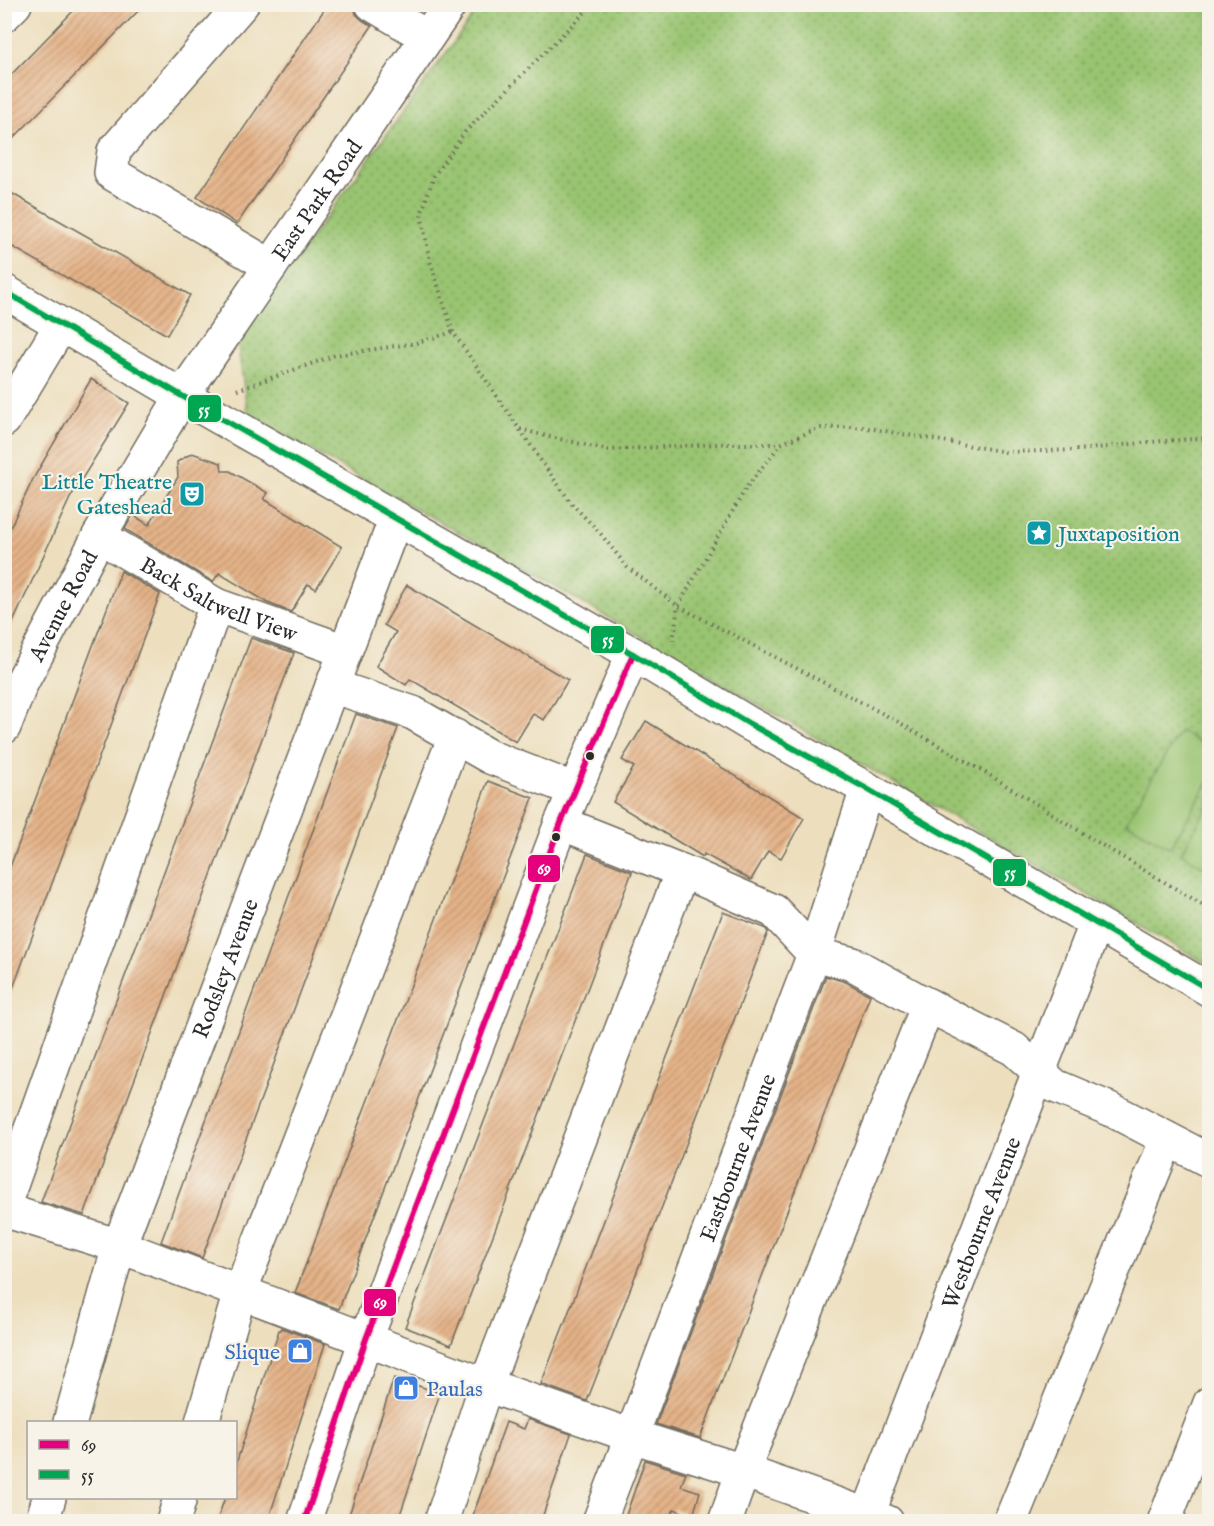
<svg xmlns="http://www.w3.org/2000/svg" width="1214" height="1526" viewBox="0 0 1214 1526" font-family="'IM FELL English',serif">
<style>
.park{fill:url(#park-dots);stroke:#62784e;stroke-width:1.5}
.pitch{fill:#99c471;stroke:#62784e;stroke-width:1.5}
.building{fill:url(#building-hatch)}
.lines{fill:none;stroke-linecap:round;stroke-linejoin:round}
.minor-casing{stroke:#6f6a5e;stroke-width:36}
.path{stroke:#6f6a5e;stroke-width:4;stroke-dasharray:1.5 4.5;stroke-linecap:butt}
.minor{stroke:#fff;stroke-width:33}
.bus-1-casing{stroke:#f7f3e8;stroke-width:10}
.bus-2-casing{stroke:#f7f3e8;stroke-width:10}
.bus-1{stroke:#e5007d;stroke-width:6}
.bus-2{stroke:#00a651;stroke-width:6}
.bus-dot{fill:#2b2b2b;stroke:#f7f3e8;stroke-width:2}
.labels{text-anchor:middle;stroke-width:4.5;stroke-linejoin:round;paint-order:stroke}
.street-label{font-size:22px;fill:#2b2b2b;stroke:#f7f3e8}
.culture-label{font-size:22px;fill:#0d838f;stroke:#f7f3e8;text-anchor:end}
.shop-label{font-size:22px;fill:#366cbe;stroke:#f7f3e8;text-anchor:end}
.line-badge{stroke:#f7f3e8;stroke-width:2}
.badge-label{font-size:16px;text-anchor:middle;font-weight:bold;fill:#fff}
</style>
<defs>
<pattern id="park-dots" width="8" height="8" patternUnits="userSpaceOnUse" patternTransform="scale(1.5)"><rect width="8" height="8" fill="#99c471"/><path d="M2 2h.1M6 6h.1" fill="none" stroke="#7d9f5d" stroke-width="1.8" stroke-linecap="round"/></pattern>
<pattern id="building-hatch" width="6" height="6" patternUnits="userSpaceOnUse" patternTransform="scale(1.5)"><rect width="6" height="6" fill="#e5b388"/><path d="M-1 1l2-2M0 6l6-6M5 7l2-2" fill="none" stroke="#ba926f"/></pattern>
</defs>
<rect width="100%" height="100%" fill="#f7f3e8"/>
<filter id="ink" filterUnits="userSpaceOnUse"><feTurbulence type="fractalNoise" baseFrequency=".0167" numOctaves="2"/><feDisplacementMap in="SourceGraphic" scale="12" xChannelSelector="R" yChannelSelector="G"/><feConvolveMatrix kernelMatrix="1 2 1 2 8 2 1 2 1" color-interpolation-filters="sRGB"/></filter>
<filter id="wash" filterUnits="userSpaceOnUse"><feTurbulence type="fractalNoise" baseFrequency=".008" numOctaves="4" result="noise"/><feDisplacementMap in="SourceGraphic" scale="24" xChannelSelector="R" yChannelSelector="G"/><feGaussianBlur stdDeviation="1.35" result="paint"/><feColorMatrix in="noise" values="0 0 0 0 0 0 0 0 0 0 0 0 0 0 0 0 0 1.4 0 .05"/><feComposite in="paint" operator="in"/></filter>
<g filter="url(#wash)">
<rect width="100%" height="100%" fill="#eddfbe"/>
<!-- park -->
<polygon class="park" points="481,5 1209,5 1209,965 524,569 248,415 237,340"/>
<!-- pitch -->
<g class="pitch">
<polygon points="1180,731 1209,748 1209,781 1170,848 1126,822"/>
<polygon points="1209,804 1209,870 1181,853"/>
</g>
<g id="blocks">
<!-- building -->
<g class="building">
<polygon points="80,4 145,4 4,148 4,82"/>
<polygon points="328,4 352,4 354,6 356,14 362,20 372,26 237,224 197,197"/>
<polygon points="4,189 190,295 167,335 4,242"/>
<polygon points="91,379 129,403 70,498 4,642 4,541 33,479"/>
<polygon points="192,453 221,463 222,471 230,471 268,493 264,499 342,547 316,589 308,584 291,612 265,602 265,601 219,573 213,582 125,529 133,515 149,525 178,477 177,462"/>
<polygon points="121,571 160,594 7,1004 4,1004 4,883"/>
<polygon points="407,585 568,680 544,720 533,714 516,742 410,679 406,685 376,666 396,632 384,625"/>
<polygon points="251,638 294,653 84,1215 41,1202"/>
<polygon points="356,714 398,728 202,1258 161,1242"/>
<polygon points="646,721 804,818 781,858 768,851 751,880 704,854 703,857 613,802 634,767 622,760"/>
<polygon points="488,781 533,798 339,1309 295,1293"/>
<polygon points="587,854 632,872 451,1345 405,1327"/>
<polygon points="723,912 765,928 768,932 587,1401 541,1384"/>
<polygon points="826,976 846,982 870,995 700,1438 656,1424"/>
<polygon points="282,1328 325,1344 268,1521 217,1521 225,1497 236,1497 236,1464 279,1330 281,1330"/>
<polygon points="394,1378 440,1393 398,1521 347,1521"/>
<polygon points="528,1419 571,1434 541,1521 471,1521 506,1422 524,1429"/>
<polygon points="645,1460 686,1473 681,1486 700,1492 693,1516 674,1509 670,1521 624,1521"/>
</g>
</g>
</g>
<g filter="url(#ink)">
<use href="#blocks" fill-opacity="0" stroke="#6f6a5e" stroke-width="1.5"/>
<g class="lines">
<!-- minor casing -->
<g class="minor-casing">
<g id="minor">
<polyline points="242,4 114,151 111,173 271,266"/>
<polyline points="372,4 427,37"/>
<polyline points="4,15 15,4"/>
<polyline points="4,291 182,396 633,654 748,723 867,789 1210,990"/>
<polyline points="4,420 61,325"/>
<path id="s1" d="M99 536 216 605 345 651"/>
<polyline points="332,686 413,713 490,757 575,790"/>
<path id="s2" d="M4 727 21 684 99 536 182 396 450 4"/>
<polyline points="561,823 694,876 774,911 814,954 853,964 916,999 1014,1049 1055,1086 1112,1110 1210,1161"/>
<polyline points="4,1205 216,605"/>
<polyline points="4,1210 119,1246 486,1385 632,1436 743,1471 887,1522"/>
<path id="s3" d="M70 1422 119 1246 396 518"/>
<polyline points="202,1422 240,1292 455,736"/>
<polyline points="42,1522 49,1498"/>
<polyline points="173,1522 180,1498"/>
<polyline points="304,1522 366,1339 561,823 633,654"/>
<polyline points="441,1522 486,1385 682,871"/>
<path id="s4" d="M599 1522 814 954 867 789"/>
<polyline points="725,1522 743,1471 928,1005"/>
<path id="s5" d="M865 1522 1096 924"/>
<polyline points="1010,1522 1167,1139"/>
<polyline points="1164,1522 1210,1403"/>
</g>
</g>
<!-- path -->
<g class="path">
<polyline points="593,4 465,132 434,176 421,214 430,261 453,332 544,465 572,504 600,533 627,567 678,606 893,719 996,779 1102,845 1210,909"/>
<polyline points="237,390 336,355 416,343 453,332"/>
<polyline points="520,429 546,436 608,450 719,444 780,444 819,428 862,427 1006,452 1079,450 1150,442 1210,438"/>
<polyline points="673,641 678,606 746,488 780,445"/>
</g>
<!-- minor -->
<use href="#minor" class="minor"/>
<!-- bus-1 casing -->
<g class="bus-1-casing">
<polyline id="bus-1" points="304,1522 366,1339 561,823 633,654"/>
</g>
<!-- bus-2 casing -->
<g class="bus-2-casing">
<polyline id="bus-2" points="4,291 182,396 633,654 748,723 867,789 1210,990"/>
</g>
<!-- bus-1 -->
<use href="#bus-1" class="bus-1"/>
<!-- bus-2 -->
<use href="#bus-2" class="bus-2"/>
</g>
</g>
<!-- icons -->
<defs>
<g id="theatre-square" transform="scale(1.35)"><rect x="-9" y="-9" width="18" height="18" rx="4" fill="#0f9aa8" stroke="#f7f3e8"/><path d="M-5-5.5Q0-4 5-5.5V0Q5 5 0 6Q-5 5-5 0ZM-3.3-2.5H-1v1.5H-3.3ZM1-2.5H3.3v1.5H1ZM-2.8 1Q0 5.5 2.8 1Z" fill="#fff"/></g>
<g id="sight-square" transform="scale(1.35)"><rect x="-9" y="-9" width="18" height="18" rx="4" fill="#0f9aa8" stroke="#f7f3e8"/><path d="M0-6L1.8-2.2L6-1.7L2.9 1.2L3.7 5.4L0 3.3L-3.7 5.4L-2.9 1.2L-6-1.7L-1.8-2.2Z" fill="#fff"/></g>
<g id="shop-square" transform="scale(1.35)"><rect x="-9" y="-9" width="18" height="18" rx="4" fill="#3f7fe0" stroke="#f7f3e8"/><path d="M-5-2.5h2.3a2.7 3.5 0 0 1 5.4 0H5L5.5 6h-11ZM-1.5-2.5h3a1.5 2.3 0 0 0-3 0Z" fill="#fff"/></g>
</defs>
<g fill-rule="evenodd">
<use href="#theatre-square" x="192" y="494"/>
<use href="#sight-square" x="1039" y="533"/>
<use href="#shop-square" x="300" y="1351"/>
<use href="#shop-square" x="406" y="1388"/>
</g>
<!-- markers -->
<g class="bus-dot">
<circle cx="590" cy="756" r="5"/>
<circle cx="556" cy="837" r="5"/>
</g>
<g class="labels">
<!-- street labels -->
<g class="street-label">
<text dy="8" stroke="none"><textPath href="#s2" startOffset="614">East Park Road</textPath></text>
<text dy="8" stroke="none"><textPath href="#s1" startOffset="136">Back Saltwell View</textPath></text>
<text dy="8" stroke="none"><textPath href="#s2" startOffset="135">Avenue Road</textPath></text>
<text dy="8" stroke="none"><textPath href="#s3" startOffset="480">Rodsley Avenue</textPath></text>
<text dy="8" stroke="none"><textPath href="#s4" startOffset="390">Eastbourne Avenue</textPath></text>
<text dy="8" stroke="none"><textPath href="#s5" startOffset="321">Westbourne Avenue</textPath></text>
</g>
<!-- culture labels -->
<g class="culture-label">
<text x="172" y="489">Little Theatre<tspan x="172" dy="25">Gateshead</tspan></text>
<text x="1058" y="541" text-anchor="start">Juxtaposition</text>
</g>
<!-- shop labels -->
<g class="shop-label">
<text x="280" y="1359">Slique</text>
<text x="426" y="1396" text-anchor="start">Paulas</text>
</g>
</g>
<g class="line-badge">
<rect x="187" y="394" width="35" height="29" rx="6" fill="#00a651"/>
<rect x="590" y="625" width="35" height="29" rx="6" fill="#00a651"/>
<rect x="527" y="854" width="34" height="29" rx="6" fill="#e5007d"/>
<rect x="992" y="858" width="35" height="29" rx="6" fill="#00a651"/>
<rect x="363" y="1288" width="34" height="29" rx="6" fill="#e5007d"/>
</g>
<g class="badge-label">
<text x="204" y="415">55</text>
<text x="608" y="645">55</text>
<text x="544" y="874">69</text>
<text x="1010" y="878">55</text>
<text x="380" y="1308">69</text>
</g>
<!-- margin -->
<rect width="1214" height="1526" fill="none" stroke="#f7f3e8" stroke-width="24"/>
<!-- legend -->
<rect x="27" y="1421" width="210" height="78" fill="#f7f3e8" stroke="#a5a39c" stroke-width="1.5"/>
<rect x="39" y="1440" width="30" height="9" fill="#e5007d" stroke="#a5a39c" stroke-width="1.5"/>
<text x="81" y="1451" font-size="18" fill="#2b2b2b">69</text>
<rect x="39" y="1470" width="30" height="9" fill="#00a651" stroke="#a5a39c" stroke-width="1.5"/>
<text x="81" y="1481" font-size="18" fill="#2b2b2b">55</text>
</svg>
